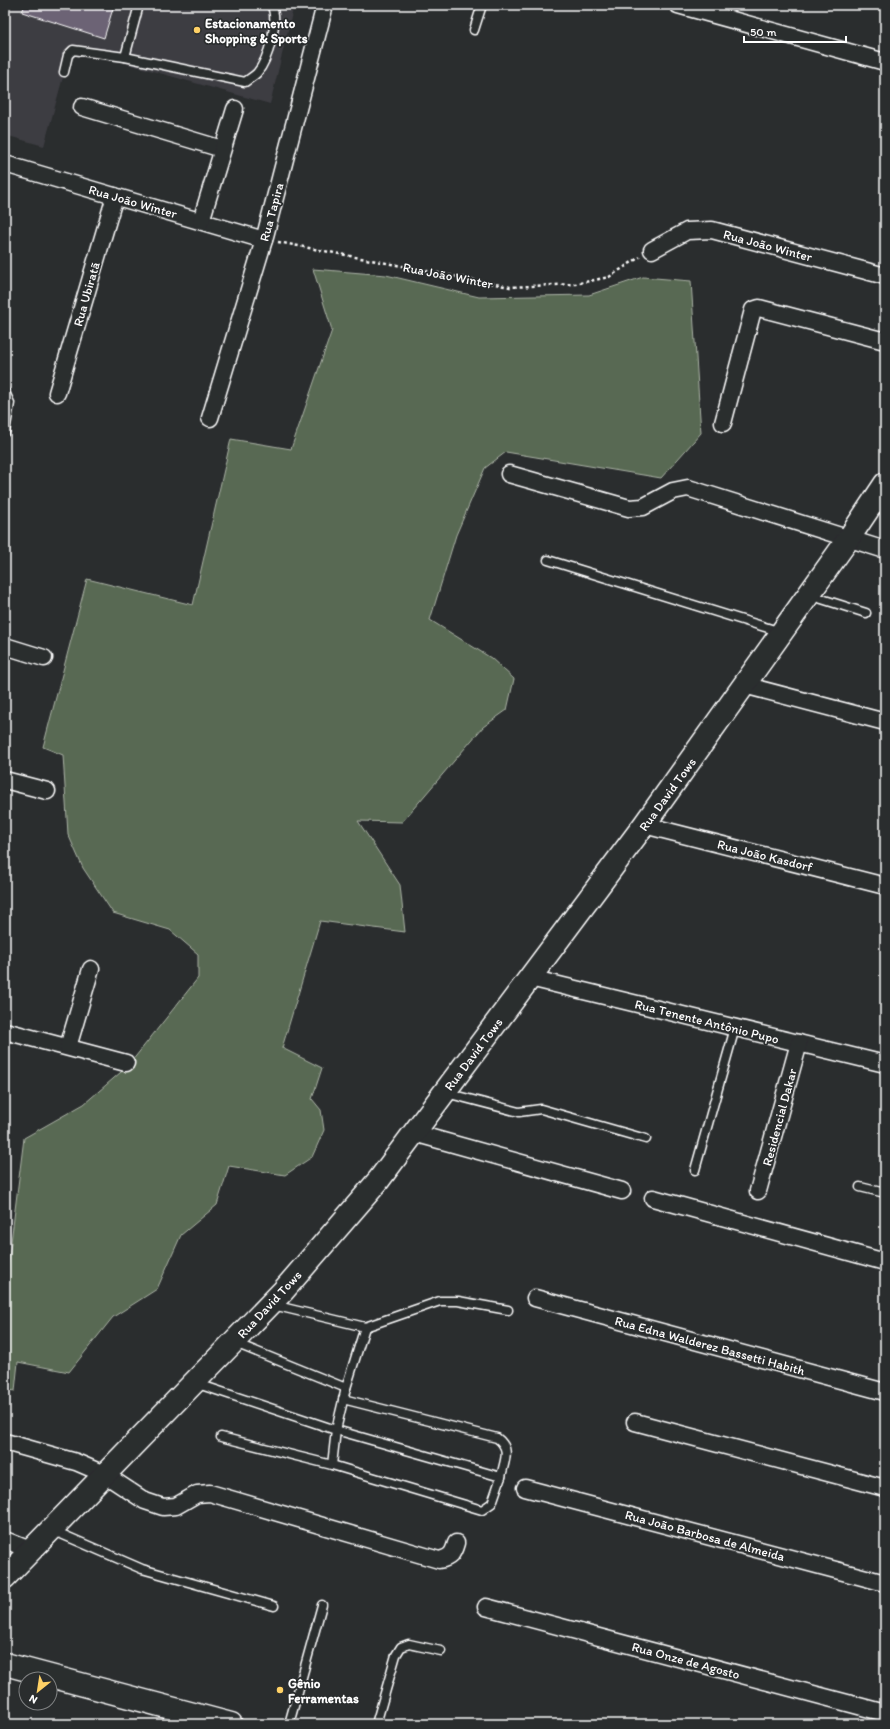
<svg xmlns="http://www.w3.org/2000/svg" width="890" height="1729" viewBox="0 0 890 1729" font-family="Itim,sans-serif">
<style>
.built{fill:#3e3d43}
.green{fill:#596952;stroke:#acb4a8}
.building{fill:#6c6374;stroke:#fff}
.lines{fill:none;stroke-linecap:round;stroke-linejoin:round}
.lane-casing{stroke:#fff;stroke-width:11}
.street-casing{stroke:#fff;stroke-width:19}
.secondary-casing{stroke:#fff;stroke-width:25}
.path{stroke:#fff;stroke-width:2.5;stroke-dasharray:3 3;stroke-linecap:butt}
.lane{stroke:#2a2d2e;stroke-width:8}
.street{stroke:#2a2d2e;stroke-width:16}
.secondary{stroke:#2a2d2e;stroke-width:22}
.poi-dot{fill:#ffd166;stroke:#2a2d2e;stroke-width:1.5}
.labels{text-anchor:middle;stroke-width:3.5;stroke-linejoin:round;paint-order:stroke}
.poi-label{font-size:13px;font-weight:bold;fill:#fff;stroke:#2a2d2e;text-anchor:start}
.street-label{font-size:13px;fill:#fff;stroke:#2a2d2e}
</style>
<rect width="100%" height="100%" fill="#2a2d2e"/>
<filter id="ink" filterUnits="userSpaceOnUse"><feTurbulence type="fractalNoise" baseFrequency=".025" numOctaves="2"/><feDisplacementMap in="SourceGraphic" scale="8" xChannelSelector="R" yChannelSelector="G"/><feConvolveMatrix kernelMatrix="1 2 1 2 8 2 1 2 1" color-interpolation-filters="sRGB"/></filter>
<g filter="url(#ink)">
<!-- built -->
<polygon class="built" points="5,5 294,5 270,104 71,48 44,146 5,135"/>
<!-- green -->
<polygon class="green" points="313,269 386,275 479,297 589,295 643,277 691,281 701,433 661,478 506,452 485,468 456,535 430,620 491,658 514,679 507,710 483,727 402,822 358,821 400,885 405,932 320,921 282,1048 322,1068 312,1099 321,1110 324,1130 312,1157 285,1175 229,1166 217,1205 181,1235 157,1289 113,1317 69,1372 18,1362 15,1391 5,1389 5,1290 24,1138 84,1104 128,1066 198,978 198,954 170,930 113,913 83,868 68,834 63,755 43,747 87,579 193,605 231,439 291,449 332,330"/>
<!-- building -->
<g class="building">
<polygon points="5,5 9,5 8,10 5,9"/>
<polygon points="25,5 114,5 104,38 22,12"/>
</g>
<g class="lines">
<!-- lane casing -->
<g class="lane-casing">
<g id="lane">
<polyline points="474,30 482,5"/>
<polyline points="125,57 139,5"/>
<path d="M64 72 68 55 73 50 125 57 245 82C249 79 254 76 257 73 268 60 280 20 271 5"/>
<polyline points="5,392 10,403 5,432"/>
<polyline points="548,560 781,632"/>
<polyline points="809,595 866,613"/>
<polyline points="446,1093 519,1112 541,1109 646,1139"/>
<polyline points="695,1170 735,1028"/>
<polyline points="860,1187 885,1193"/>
<polyline points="273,1305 365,1327 440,1301 458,1301 508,1310"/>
<polyline points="235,1343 346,1388"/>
<polyline points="195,1383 336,1430 501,1477 492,1503 482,1510 332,1465 221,1437"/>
<path d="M343 1399 497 1438C512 1449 504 1461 501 1477"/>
<polyline points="332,1465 336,1430 346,1388 365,1327"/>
<polyline points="52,1530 142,1569 274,1606"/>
<polyline points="289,1724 322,1605"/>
<polyline points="376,1724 396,1655 401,1647 409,1644 441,1651"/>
</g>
</g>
<!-- street casing -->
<g class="street-casing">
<g id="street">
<polyline points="678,5 885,62"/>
<polyline points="82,107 222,149"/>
<polyline points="5,164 264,240"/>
<polyline points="201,221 235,109"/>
<polyline points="652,250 687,231 712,230 885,276"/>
<polyline points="57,393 115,196"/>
<polyline points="210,418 264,240 325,5"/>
<polyline points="723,423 753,310 759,308 885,341"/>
<polyline points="509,474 629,508 643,507 673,491 688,488 885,550"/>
<polyline points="5,646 44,658"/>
<polyline points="744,685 885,722"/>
<polyline points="5,780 47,791"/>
<polyline points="644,825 885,886"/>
<polyline points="530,978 885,1064"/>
<polyline points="5,1031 126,1063"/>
<polyline points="68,1047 91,969"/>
<polyline points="414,1133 622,1191"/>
<polyline points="758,1191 799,1043"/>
<polyline points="653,1198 885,1262"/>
<polyline points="535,1298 885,1392"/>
<polyline points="635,1422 885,1488"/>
<path d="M5 1442 76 1462 104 1474 145 1501 163 1507 176 1506 197 1494 210 1493 439 1560C450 1558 453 1554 456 1543"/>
<polyline points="525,1488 885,1583"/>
<polyline points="5,1540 30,1550"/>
<polyline points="486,1607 885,1713"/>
</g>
</g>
<!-- secondary casing -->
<g class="secondary-casing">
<g id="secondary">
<polyline points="5,1577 283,1291 378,1181 644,825 849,538 885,484"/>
<polyline points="5,1664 231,1724"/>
</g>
</g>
<!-- path -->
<polyline class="path" points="278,242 510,287 575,284 609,277 640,257"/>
<!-- lane -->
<use href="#lane" class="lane"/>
<!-- street -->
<use href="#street" class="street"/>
<!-- secondary -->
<use href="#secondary" class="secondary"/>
</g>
</g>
<!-- markers -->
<g class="poi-dot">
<circle cx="197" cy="30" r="4"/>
<circle cx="280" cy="1690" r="4"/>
</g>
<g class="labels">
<!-- poi labels -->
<g class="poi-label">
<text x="205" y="28">Estacionamento<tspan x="205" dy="15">Shopping &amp; Sports</tspan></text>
<text x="288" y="1688">Gênio<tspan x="288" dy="15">Ferramentas</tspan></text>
</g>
<!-- street labels -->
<g class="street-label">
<text transform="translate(133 201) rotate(16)" y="5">Rua João Winter</text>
<text transform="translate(271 212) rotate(-75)" y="5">Rua Tapira</text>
<text transform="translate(768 245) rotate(15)" y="5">Rua João Winter</text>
<text transform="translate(448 275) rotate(11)" y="5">Rua João Winter</text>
<text transform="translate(86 294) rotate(-74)" y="5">Rua Ubiratã</text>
<text transform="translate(667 794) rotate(-54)" y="5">Rua David Tows</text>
<text transform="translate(765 855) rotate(14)" y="5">Rua João Kasdorf</text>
<text transform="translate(707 1021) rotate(14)" y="5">Rua Tenente Antônio Pupo</text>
<text transform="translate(473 1054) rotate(-53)" y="5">Rua David Tows</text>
<text transform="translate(779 1117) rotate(-75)" y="5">Residencial Dakar</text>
<text transform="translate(269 1304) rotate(-47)" y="5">Rua David Tows</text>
<text transform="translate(710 1345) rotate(15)" y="5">Rua Edna Walderez Bassetti Habith</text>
<text transform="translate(705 1535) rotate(15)" y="5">Rua João Barbosa de Almeida</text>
<text transform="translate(686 1660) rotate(15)" y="5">Rua Onze de Agosto</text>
</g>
</g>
<!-- margin -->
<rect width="890" height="1729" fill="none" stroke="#2a2d2e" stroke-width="20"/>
<rect x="10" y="10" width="870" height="1709" fill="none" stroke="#fff" stroke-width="1.5" filter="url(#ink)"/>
<!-- north arrow -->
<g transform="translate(38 1691) rotate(210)"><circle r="19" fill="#2a2d2e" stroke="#7f8182"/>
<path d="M0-3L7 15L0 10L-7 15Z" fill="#ffd166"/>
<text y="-6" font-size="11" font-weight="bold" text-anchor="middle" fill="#ffffff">N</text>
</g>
<!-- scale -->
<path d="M744 36v6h102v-6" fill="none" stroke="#ffffff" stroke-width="2"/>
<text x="750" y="36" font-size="12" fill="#ffffff" stroke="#2a2d2e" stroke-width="3" paint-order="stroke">50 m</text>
</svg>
